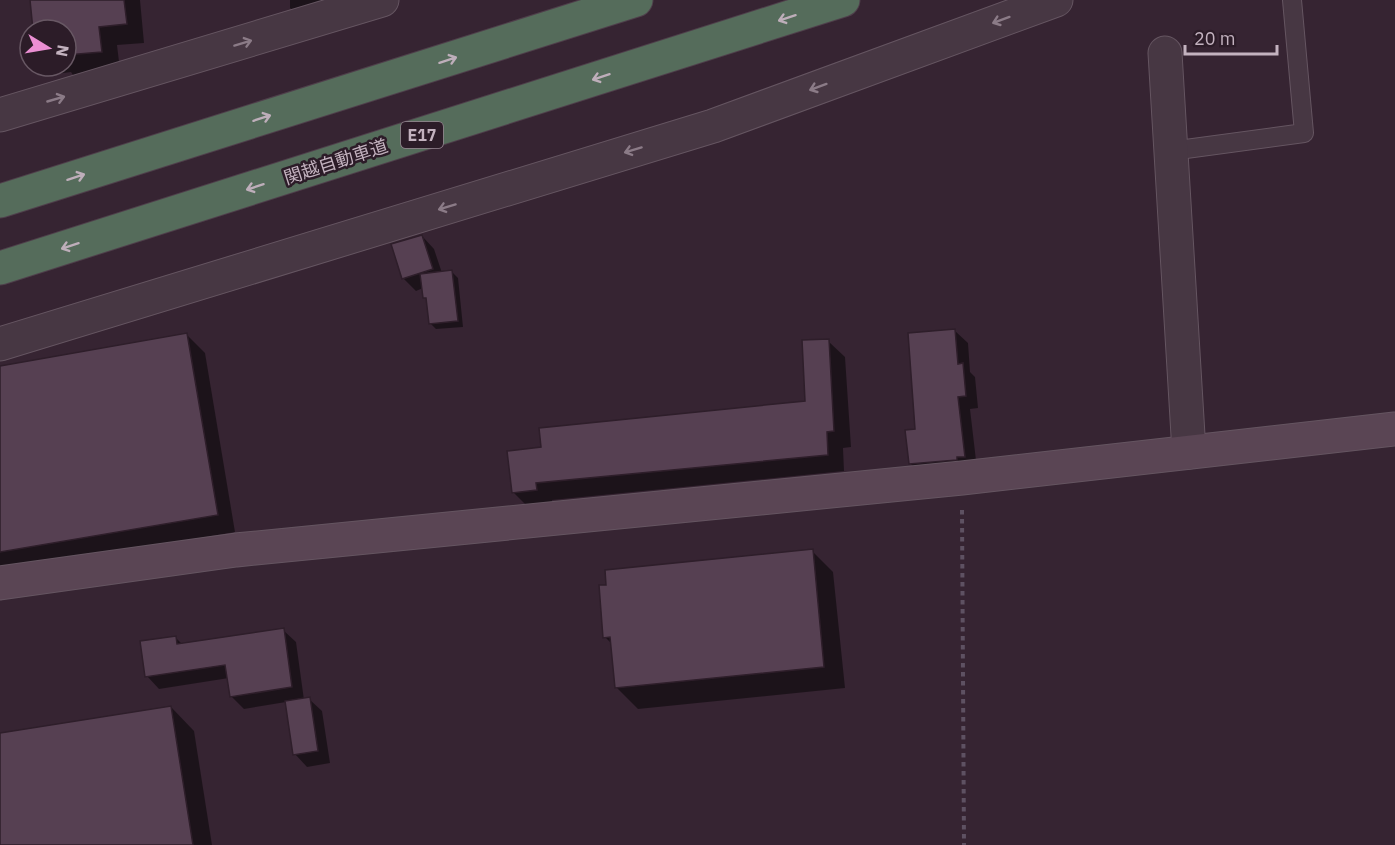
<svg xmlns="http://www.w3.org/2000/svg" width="1395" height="845" viewBox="0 0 1395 845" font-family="'IBM Plex Sans','Noto Sans JP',sans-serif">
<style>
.shadow{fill:#0007}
.building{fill:#564052;stroke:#2e1e2a;stroke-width:1.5}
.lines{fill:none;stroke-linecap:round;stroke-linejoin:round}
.lane-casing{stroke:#655561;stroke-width:20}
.street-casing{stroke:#655561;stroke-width:35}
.secondary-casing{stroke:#655561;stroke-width:35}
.highway-casing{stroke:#4f3f4b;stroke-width:35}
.path{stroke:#5e5162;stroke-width:4;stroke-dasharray:4.5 4.5;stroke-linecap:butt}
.lane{stroke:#473743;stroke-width:18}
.street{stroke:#473743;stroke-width:33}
.secondary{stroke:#5a4554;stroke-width:33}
.highway{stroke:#556c5b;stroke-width:33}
.oneway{stroke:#beaeba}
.oneway2{stroke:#8b7b87}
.labels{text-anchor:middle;stroke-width:5;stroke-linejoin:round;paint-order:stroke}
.shield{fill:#2c1c28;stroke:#968592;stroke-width:1.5}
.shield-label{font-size:16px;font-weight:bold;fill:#c3b2bf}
.street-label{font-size:18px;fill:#c3b2bf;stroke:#2c1c28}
</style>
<rect width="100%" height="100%" fill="#362432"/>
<!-- shadow -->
<g class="shadow">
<polygon points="32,0 140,0 144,43 117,45 120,70 73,75 71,72 56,74 48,66 66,66 66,30 35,30"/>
<polygon points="290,0 388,0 307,24 290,8"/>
<polygon points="422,236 434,249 442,273 452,272 458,278 463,327 436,329 430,323 428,301 425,297 423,288 416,291 403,278"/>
<polygon points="955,331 968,343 970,372 975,377 978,408 970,409 977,469 923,476 911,464 916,430"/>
<polygon points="187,335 205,353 235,532 0,572 0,381"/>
<polygon points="828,341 845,357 851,447 843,448 844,471 552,500 553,506 530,509 513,492 509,452 807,403"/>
<polygon points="812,551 833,572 845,688 638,709 616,687 612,644 605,637"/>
<polygon points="283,630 296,642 304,700 309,699 322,711 330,763 307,767 295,754 286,702 244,709 231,696 229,678 159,689 147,676 175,637 182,644"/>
<polygon points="171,707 194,731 212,845 0,845 0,734"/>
</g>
<!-- building -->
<g class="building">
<polygon points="30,0 124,0 127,24 99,27 102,52 66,55 66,30 33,30"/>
<polygon points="422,235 433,269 402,279 391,244"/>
<polygon points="452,270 458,321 429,324 426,298 423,298 420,274"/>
<polygon points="955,329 958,364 963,363 966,396 958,397 965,457 957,457 957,460 909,464 905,430 915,429 908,333"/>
<polygon points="187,333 218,515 0,552 0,366"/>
<polygon points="829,339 834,431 827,432 828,455 536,483 537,490 512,493 507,451 541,447 539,428 805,401 802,340"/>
<polygon points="813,549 824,667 615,688 610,637 603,638 599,585 606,585 605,570"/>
<polygon points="284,628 292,687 230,697 225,665 145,677 140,641 176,636 177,644"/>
<polygon points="310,697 318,751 293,755 285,701"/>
<polygon points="171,706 193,845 0,845 0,733"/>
</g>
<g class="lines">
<!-- lane casing -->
<g class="lane-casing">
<polyline id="lane" points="1171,151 1304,133 1292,0"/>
</g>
<!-- street casing -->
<g class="street-casing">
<g id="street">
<polyline points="1165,53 1189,452"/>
<polyline points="0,115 382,0"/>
<polyline points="0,344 713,126 1056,0"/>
</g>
</g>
<!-- secondary casing -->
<g class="secondary-casing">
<polyline id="secondary" points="0,583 236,550 962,478 1395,429"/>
</g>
<!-- highway casing -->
<g class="highway-casing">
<g id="highway">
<polyline points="0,201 636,0"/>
<polyline points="0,268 843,0"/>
</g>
</g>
<!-- path -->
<polyline class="path" points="962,510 964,845"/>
<!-- lane -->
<use href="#lane" class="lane"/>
<!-- street -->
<use href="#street" class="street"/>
<!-- secondary -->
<use href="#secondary" class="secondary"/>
<!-- highway -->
<use href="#highway" class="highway"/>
</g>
<!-- one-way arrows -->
<defs><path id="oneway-shaft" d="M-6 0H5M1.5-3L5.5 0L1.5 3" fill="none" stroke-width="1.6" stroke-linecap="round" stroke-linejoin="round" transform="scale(1.5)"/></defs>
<g class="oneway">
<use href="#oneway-shaft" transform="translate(787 18) rotate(162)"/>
<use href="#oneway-shaft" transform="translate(448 60) rotate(-18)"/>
<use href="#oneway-shaft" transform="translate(601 77) rotate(162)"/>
<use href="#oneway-shaft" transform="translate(262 118) rotate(-18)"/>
<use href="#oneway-shaft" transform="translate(76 177) rotate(-18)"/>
<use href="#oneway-shaft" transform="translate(255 187) rotate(162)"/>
<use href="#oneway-shaft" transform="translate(70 246) rotate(162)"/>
</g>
<g class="oneway2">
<use href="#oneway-shaft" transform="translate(1001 20) rotate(160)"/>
<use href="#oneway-shaft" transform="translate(243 43) rotate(-17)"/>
<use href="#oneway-shaft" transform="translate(818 87) rotate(160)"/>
<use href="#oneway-shaft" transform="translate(56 99) rotate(-16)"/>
<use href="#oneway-shaft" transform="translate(633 150) rotate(163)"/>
<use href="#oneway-shaft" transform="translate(447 207) rotate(163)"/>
</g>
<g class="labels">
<!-- shield labels -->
<rect class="shield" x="401" y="122" width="42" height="26" rx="4.5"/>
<g class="shield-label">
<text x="422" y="141">E17</text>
</g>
<!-- street labels -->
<g class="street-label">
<text transform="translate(336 162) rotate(-18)" y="6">関越自動車道</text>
</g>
</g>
<!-- north arrow -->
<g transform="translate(48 48) rotate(101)"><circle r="28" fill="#2c1c28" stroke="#685864" stroke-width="1.5"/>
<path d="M0-4.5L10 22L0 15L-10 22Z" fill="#eb8fd3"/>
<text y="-9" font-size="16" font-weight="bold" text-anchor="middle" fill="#c3b2bf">N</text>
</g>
<!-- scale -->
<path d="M1185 45v9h92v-9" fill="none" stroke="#c3b2bf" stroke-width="3"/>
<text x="1194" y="45" font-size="18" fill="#c3b2bf" stroke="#2c1c28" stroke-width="4.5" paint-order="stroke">20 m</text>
</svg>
